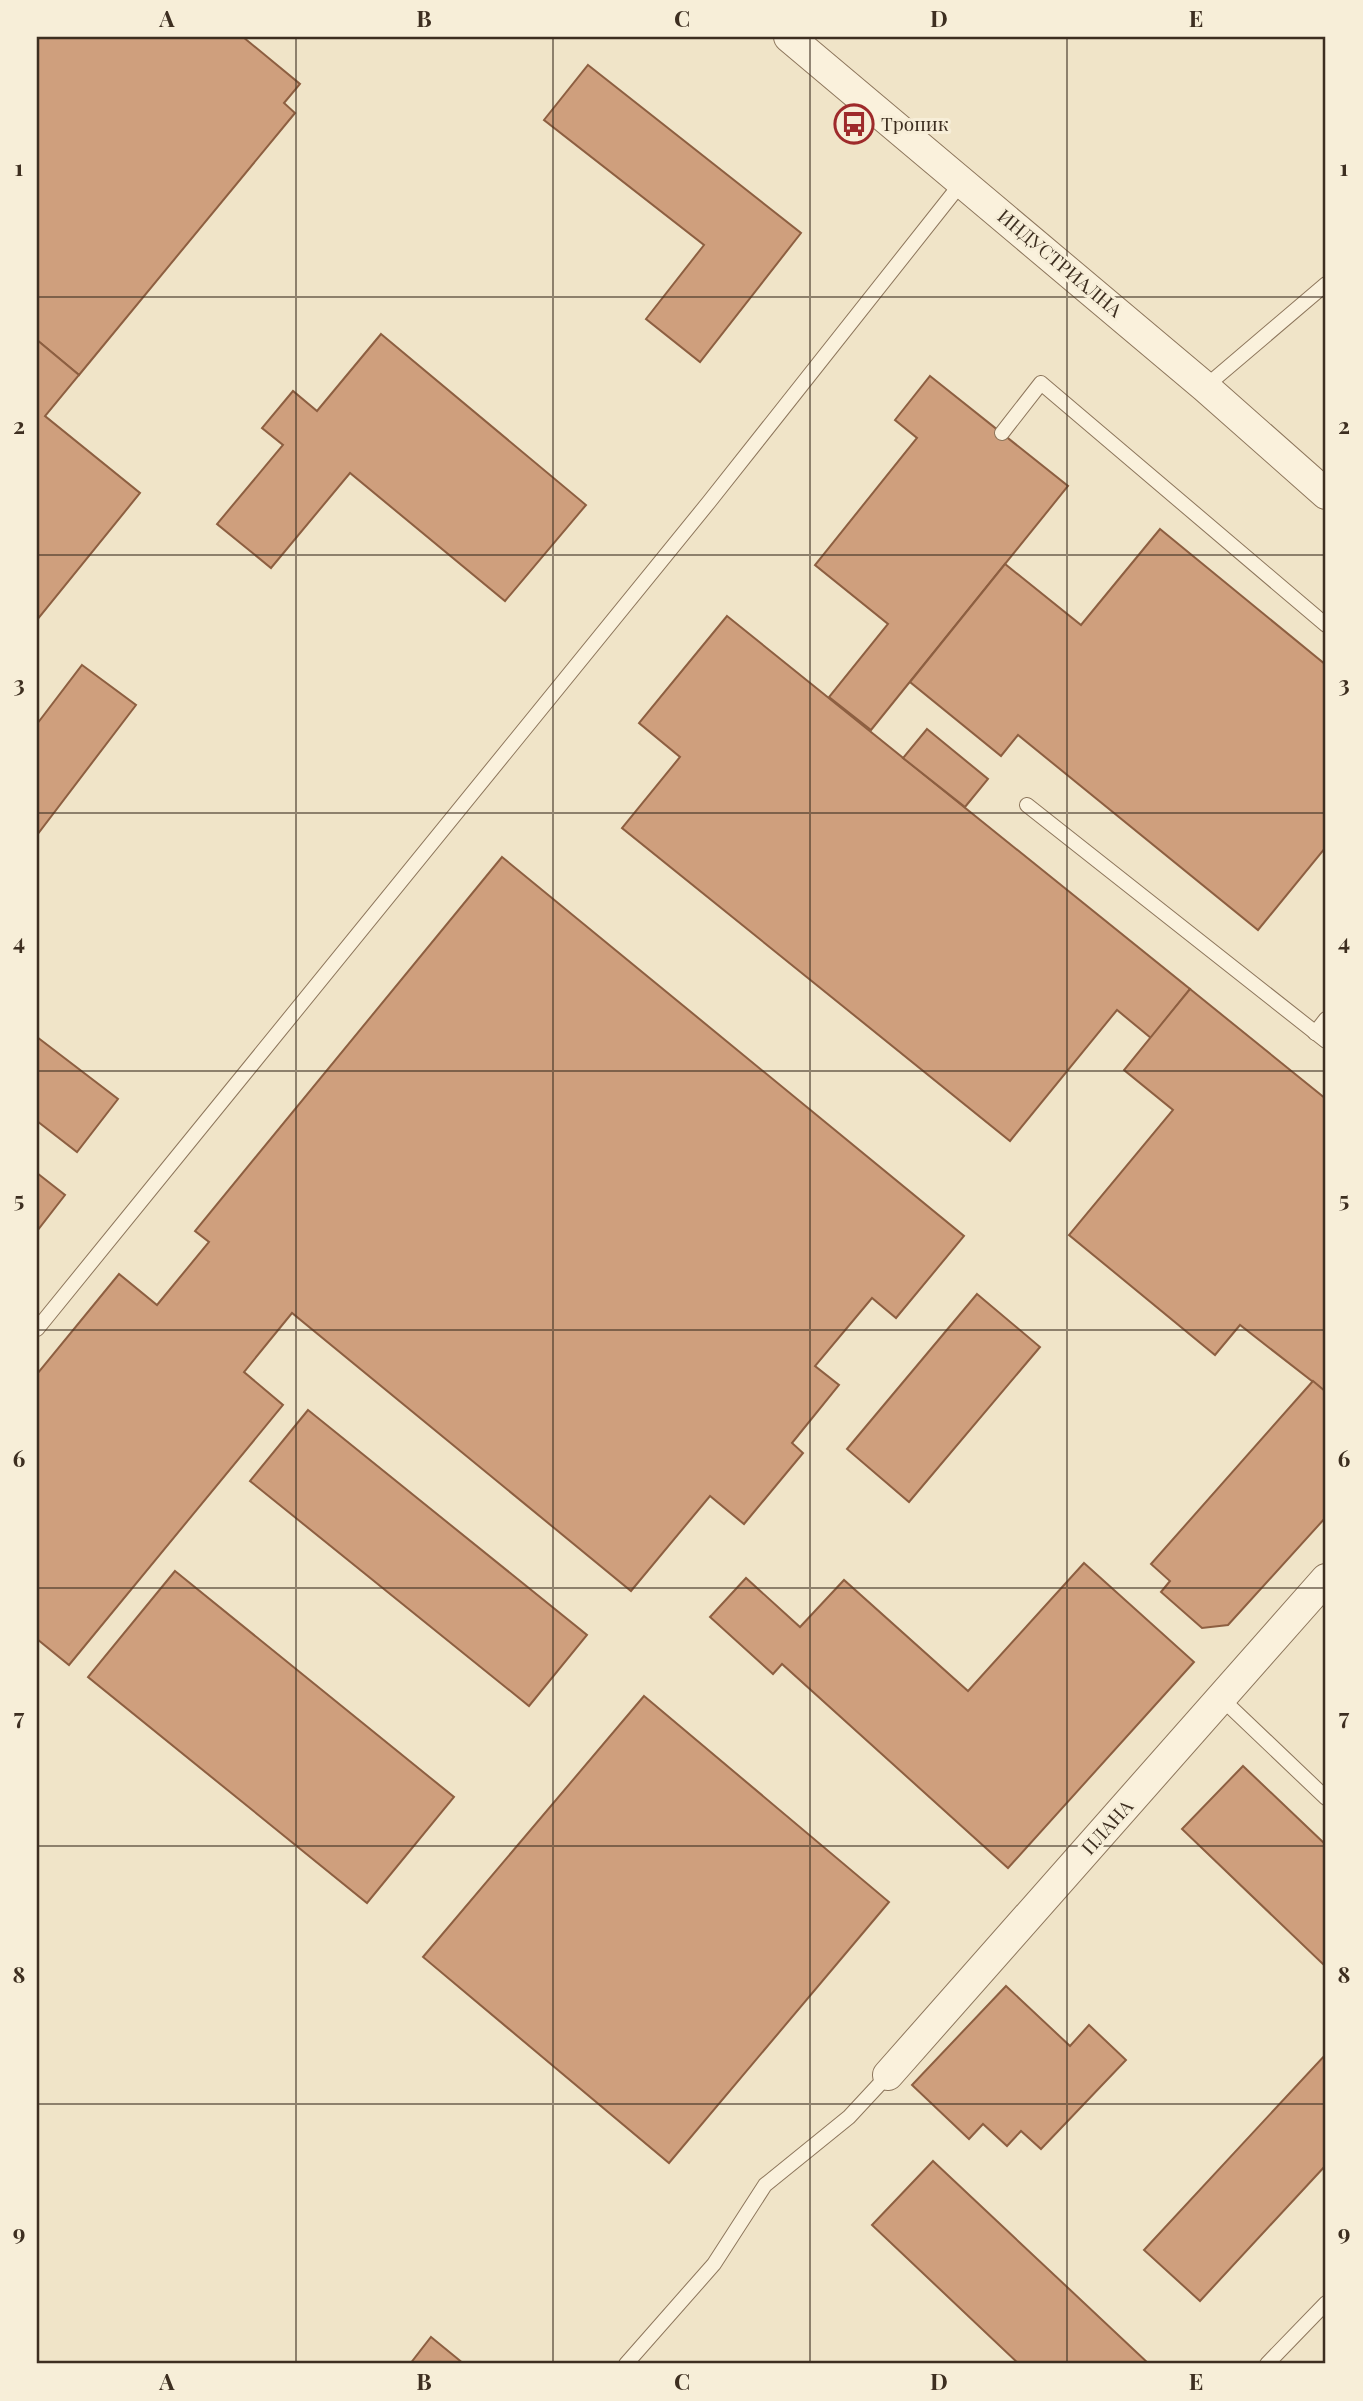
<svg xmlns="http://www.w3.org/2000/svg" width="1363" height="2401" viewBox="0 0 1363 2401" font-family="'Playfair Display',serif">
<style>
.building{fill:#cf9f7d;stroke:#8d5f41;stroke-width:2}
.lines{fill:none;stroke-linecap:round;stroke-linejoin:round}
.lane-casing{stroke:#8d765c;stroke-width:16}
.street-casing{stroke:#8d765c;stroke-width:32}
.lane{stroke:#faf1dc;stroke-width:14}
.street{stroke:#faf1dc;stroke-width:30}
.grid{fill:none;stroke:#3d2e20;stroke-width:2;stroke-opacity:0.55}
.labels{text-anchor:middle;stroke-width:6;stroke-linejoin:round;paint-order:stroke}
.poi-label{font-size:19px;fill:#3d2e20;stroke:#f7eed8;text-anchor:start}
.street-label{font-size:19px;fill:#3d2e20;stroke:#f7eed8}
.neatline{fill:none;stroke:#3d2e20;stroke-width:2.5}
.grid-label{font-size:23px;text-anchor:middle;font-weight:bold;fill:#3d2e20}
</style>
<rect width="100%" height="100%" fill="#f0e4c8"/>
<!-- building -->
<g class="building">
<polygon points="37,37 182,37 248,91 66,313 37,289"/>
<polygon points="37,37 243,37 300,84 284,103 295,113 79,375 37,340"/>
<polygon points="588,65 801,233 700,362 646,319 704,245 544,120"/>
<polygon points="381,334 586,505 505,601 350,473 271,568 217,524 283,445 262,428 293,391 317,411"/>
<polygon points="37,340 79,375 45,416 140,493 37,620"/>
<polygon points="930,376 1068,486 871,730 829,697 888,624 815,565 917,438 895,420"/>
<polygon points="1160,529 1326,665 1326,847 1258,930 1018,735 1001,756 910,682 1005,564 1081,625"/>
<polygon points="727,616 1190,989 1151,1038 1117,1010 1010,1141 622,828 680,757 639,723"/>
<polygon points="82,665 136,705 37,835 37,724"/>
<polygon points="927,729 988,779 965,807 903,758"/>
<polygon points="502,857 964,1236 896,1318 872,1298 815,1366 839,1385 792,1443 803,1453 744,1524 710,1496 631,1591 292,1313 244,1372 283,1405 69,1665 37,1639 37,1374 119,1274 157,1305 209,1242 195,1231"/>
<polygon points="1190,989 1326,1099 1326,1392 1240,1325 1215,1355 1069,1235 1173,1110 1124,1070"/>
<polygon points="37,1037 118,1099 77,1152 37,1121"/>
<polygon points="37,1173 65,1195 37,1231"/>
<polygon points="977,1294 1040,1347 909,1502 847,1449"/>
<polygon points="1313,1381 1326,1392 1326,1517 1228,1625 1202,1628 1161,1592 1170,1581 1151,1564"/>
<polygon points="308,1410 587,1635 529,1706 250,1481"/>
<polygon points="1084,1563 1194,1662 1008,1868 782,1664 773,1674 710,1617 746,1578 800,1627 844,1580 968,1691"/>
<polygon points="175,1571 454,1797 367,1903 88,1677"/>
<polygon points="644,1696 889,1902 669,2163 423,1957"/>
<polygon points="1243,1766 1326,1845 1326,1967 1182,1829"/>
<polygon points="1006,1986 1070,2046 1089,2025 1126,2060 1041,2149 1021,2131 1007,2146 983,2124 969,2139 912,2085"/>
<polygon points="1326,2054 1326,2165 1200,2301 1144,2250"/>
<polygon points="933,2161 1149,2364 1019,2364 872,2225"/>
<polygon points="431,2337 464,2364 410,2364"/>
</g>
<g class="lines">
<!-- lane casing -->
<g class="lane-casing">
<g id="lane">
<polyline points="1205,387 1326,284"/>
<polyline points="1002,433 1041,383 1326,625"/>
<polyline points="1027,805 1326,1041"/>
<polyline points="1315,1033 1326,1019"/>
<polyline points="37,1329 709,502 963,181"/>
<polyline points="1221,1698 1326,1798"/>
<polyline points="626,2364 714,2264 765,2185 849,2117 888,2075"/>
<polyline points="1267,2364 1326,2303"/>
</g>
</g>
<!-- street casing -->
<g class="street-casing">
<g id="street">
<polyline points="789,37 1205,387 1326,494"/>
<polyline points="888,2075 1326,1579"/>
</g>
</g>
<!-- lane -->
<use href="#lane" class="lane"/>
<!-- street -->
<use href="#street" class="street"/>
</g>
<!-- grid -->
<path class="grid" d="M296 37V2364M553 37V2364M810 37V2364M1067 37V2364M37 297H1326M37 555H1326M37 813H1326M37 1071H1326M37 1330H1326M37 1588H1326M37 1846H1326M37 2104H1326"/>
<!-- icons -->
<defs>
<g id="bus-ring" transform="scale(2.0125)"><circle r="9.5" fill="#f7eed8" stroke="#9e2a2b" stroke-width="1.5"/><path d="M-5-6H5V4H4V6H2V4H-2V6H-4V4H-5ZM-3.5-4V0h7V-4ZM-3.5 1.2v1.5H-2V1.2ZM2 1.2v1.5H3.5V1.2Z" fill="#9e2a2b"/></g>
</defs>
<g fill-rule="evenodd">
<use href="#bus-ring" x="854" y="124"/>
</g>
<g class="labels">
<!-- poi labels -->
<g class="poi-label">
<text x="881" y="131">Тропик</text>
</g>
<!-- street labels -->
<g class="street-label">
<text transform="translate(1060 263) rotate(40)" y="7">ИНДУСТРИАЛНА</text>
<text transform="translate(1107 1827) rotate(-48)" y="7">ПЛАНА</text>
</g>
</g>
<!-- border -->
<rect width="1363" height="2401" fill="none" stroke="#f7eed8" stroke-width="77"/>
<rect x="38" y="38" width="1286" height="2324" class="neatline"/>
<g class="grid-label">
<text x="167" y="27">A</text>
<text x="424" y="27">B</text>
<text x="682" y="27">C</text>
<text x="939" y="27">D</text>
<text x="1196" y="27">E</text>
<text x="19" y="176">1</text>
<text x="1344" y="176">1</text>
<text x="19" y="434">2</text>
<text x="1344" y="434">2</text>
<text x="19" y="692">3</text>
<text x="1344" y="692">3</text>
<text x="19" y="950">4</text>
<text x="1344" y="950">4</text>
<text x="19" y="1208">5</text>
<text x="1344" y="1208">5</text>
<text x="19" y="1467">6</text>
<text x="1344" y="1467">6</text>
<text x="19" y="1725">7</text>
<text x="1344" y="1725">7</text>
<text x="19" y="1983">8</text>
<text x="1344" y="1983">8</text>
<text x="19" y="2241">9</text>
<text x="1344" y="2241">9</text>
<text x="167" y="2390">A</text>
<text x="424" y="2390">B</text>
<text x="682" y="2390">C</text>
<text x="939" y="2390">D</text>
<text x="1196" y="2390">E</text>
</g>
</svg>
